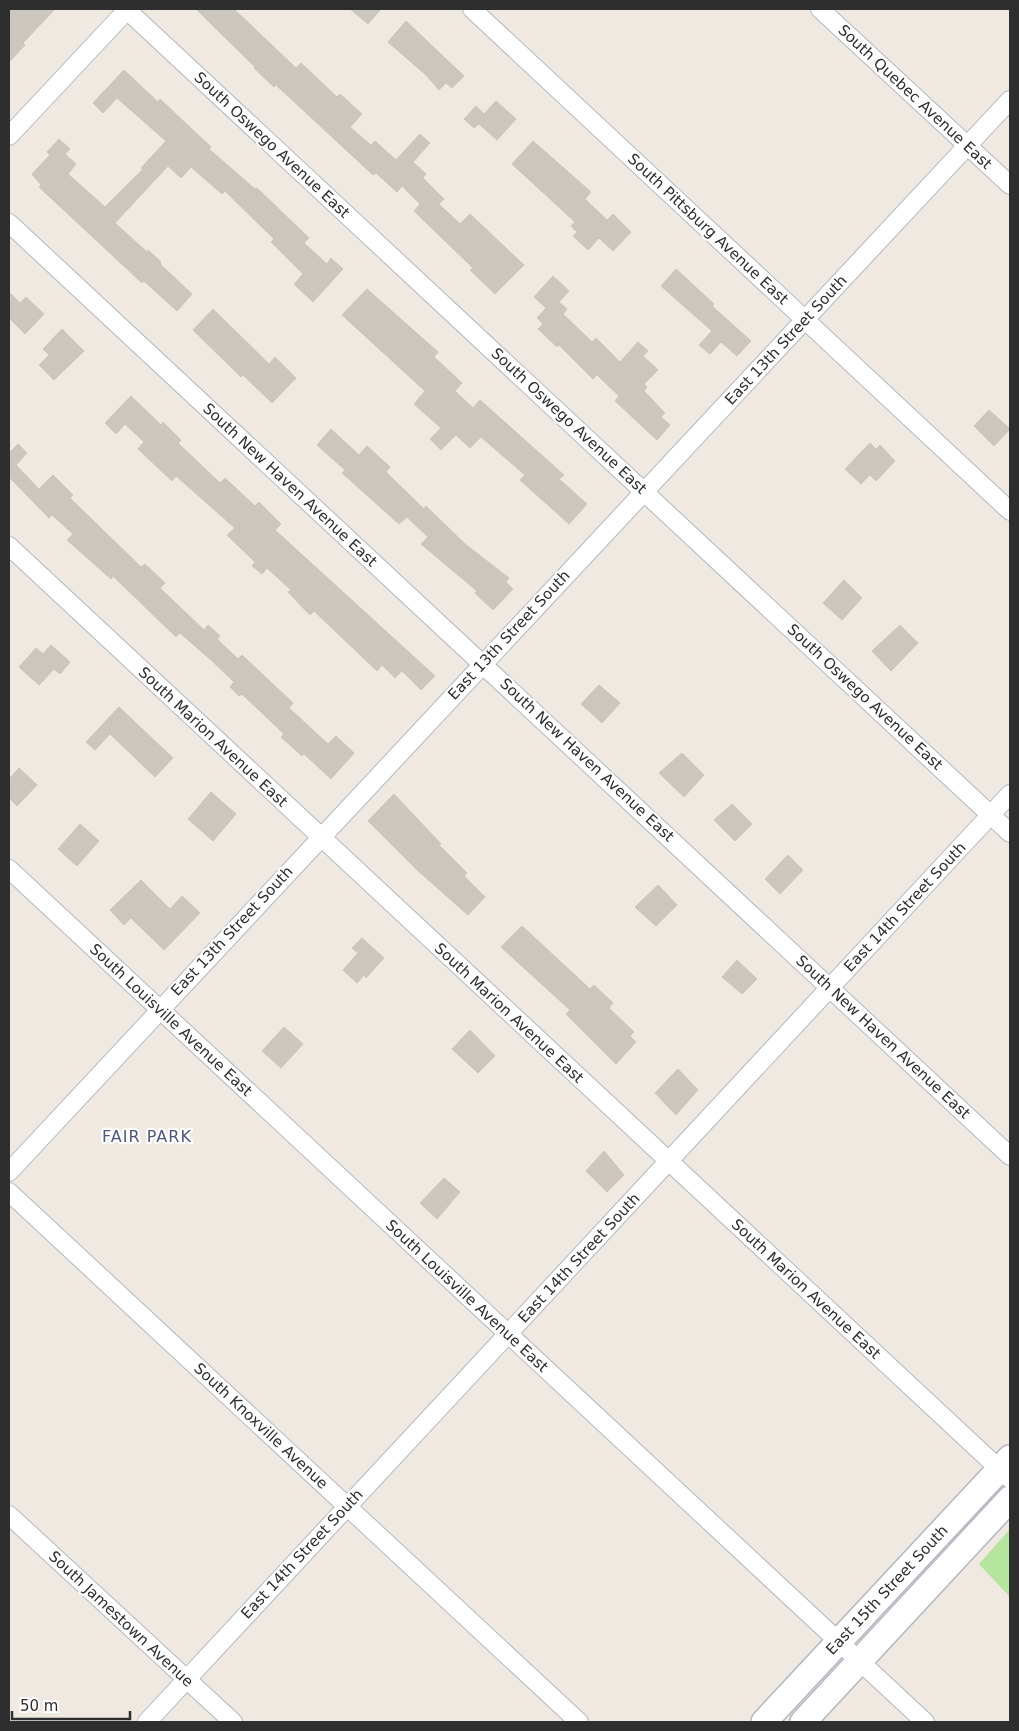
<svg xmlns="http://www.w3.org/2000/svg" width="1019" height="1731" viewBox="0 0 1019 1731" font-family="'DejaVu Sans',sans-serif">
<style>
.green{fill:#b6e59e}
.building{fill:#cbc7bf;stroke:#cbc5ba}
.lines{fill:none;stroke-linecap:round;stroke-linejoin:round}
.minor-casing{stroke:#b4b7c1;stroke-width:20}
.secondary-casing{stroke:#b4b7c1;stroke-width:28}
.minor{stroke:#fff;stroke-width:18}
.secondary{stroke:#fff;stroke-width:25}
.labels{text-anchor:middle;stroke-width:4.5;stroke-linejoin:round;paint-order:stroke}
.street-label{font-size:15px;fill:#2e2e2e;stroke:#fff}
.neighbourhood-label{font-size:16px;letter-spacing:1px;fill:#4d5680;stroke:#fff}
</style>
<rect width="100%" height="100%" fill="#efe9e1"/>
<!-- green -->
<polygon class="green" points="1010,1529 1010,1597 979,1564"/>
<!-- building -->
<g class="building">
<polygon points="9,9 55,9 23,43 25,45 9,62"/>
<polygon points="196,9 234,9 296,68 301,63 337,97 340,94 362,114 350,127 371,145 375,141 396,160 420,134 430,143 413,162 426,174 423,178 444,199 439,204 460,224 470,214 524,265 495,294 470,270 473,268 414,211 420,204 402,186 397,192 376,173 373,175 276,85 274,87 254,68 255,67"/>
<polygon points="350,9 381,9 368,24"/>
<polygon points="406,21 464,76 452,88 446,83 439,90 426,75 388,42"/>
<polygon points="124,70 158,102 160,99 211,147 209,149 255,189 257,188 309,238 304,243 327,264 331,258 343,269 313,302 294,284 303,274 271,242 274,239 225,191 222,194 191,167 181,178 168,166 115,223 147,252 148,250 161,262 160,264 192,294 177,311 144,281 142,283 39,187 41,185 32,174 50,155 47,152 59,139 70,149 65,154 76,164 68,174 105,207 143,169 141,168 166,141 117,98 103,113 93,103"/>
<polygon points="496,101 516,119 497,140 479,124 474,128 464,119 476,106 484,114"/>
<polygon points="533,141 591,192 585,199 607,220 613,214 631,232 613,251 599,238 588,250 573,236 577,232 571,226 575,222 512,164"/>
<polygon points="676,269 714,304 712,306 751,341 737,356 721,342 710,354 699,345 712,331 661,286"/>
<polygon points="553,276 569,291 559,302 567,309 563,314 592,342 596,338 620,362 638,342 648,351 643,356 658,370 644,384 647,387 644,391 665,413 661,417 670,425 657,440 615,401 619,396 597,375 593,379 559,345 557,347 538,329 543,324 537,318 546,308 534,297"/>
<polygon points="367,289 438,352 434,357 462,383 455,391 473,408 480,400 564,475 559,479 587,504 569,524 520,480 525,475 481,437 470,448 456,435 441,450 430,439 441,428 414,404 425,391 342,315"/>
<polygon points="9,292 20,303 26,297 44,314 25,334 9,318"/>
<polygon points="213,309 269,364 275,357 296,378 272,403 243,375 241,377 193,330"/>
<polygon points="62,329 84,351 54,380 39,365 49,355 43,349"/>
<polygon points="131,396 161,425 163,422 181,440 178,443 220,483 225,478 255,506 259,502 281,524 275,530 435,676 421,690 402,671 395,678 382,665 377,671 314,611 310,615 288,592 291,590 267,568 262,574 252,566 255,562 227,535 235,528 176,476 172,481 138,449 144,442 125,424 116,434 105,423"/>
<polygon points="989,410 1010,429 994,446 974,426"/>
<polygon points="331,429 359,455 367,446 390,467 386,472 424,509 426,506 465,544 509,578 506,582 513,589 493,610 475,593 477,591 421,544 428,537 407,517 399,524 342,473 345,470 317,445"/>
<polygon points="870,443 876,449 880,445 895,461 876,481 870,475 861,484 845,469"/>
<polygon points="18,444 27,453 16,465 39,489 53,475 73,495 70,498 141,567 145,564 165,583 160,588 204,630 208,625 220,636 217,639 238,659 242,655 293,703 289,708 328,744 336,736 354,753 331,779 304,754 302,756 281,737 284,734 242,694 239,696 230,687 234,682 211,660 180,633 176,637 113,576 111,579 67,540 73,534 52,515 49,518 9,477 9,453"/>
<polygon points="844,580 862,598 842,620 823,603"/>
<polygon points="900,625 918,643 891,671 872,651"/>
<polygon points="51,645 70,662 60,674 54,669 39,685 19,667 36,648 43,654"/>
<polygon points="599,685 620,703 602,723 581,704"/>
<polygon points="119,707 173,758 155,777 110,734 95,750 86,742"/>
<polygon points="682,753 704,775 684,797 659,773"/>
<polygon points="19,768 37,785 17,806 9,798 9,779"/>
<polygon points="211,792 236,814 213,841 188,819"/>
<polygon points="394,794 441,844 439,845 467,873 464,876 485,897 468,915 416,869 368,821"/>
<polygon points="732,804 752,824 735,841 714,820"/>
<polygon points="80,824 99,841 77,866 58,849"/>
<polygon points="788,855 803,870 780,894 765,879"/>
<polygon points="141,880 170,909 182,896 200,913 164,950 131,918 124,925 110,910"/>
<polygon points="658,885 677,905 656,926 635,907"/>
<polygon points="522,926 590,989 594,985 613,1003 609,1008 634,1032 630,1036 636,1042 616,1064 566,1014 570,1010 501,947"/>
<polygon points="362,938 384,958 366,978 364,975 357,983 343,970 358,953 352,948"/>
<polygon points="737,960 757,979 742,994 722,977"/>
<polygon points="284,1027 303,1044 281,1068 262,1051"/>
<polygon points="470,1030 495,1056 478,1073 452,1049"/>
<polygon points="678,1069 698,1090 676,1115 655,1093"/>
<polygon points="604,1151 624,1175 607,1192 586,1171"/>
<polygon points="444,1178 460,1192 437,1219 420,1203"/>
</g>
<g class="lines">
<!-- minor casing -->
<g class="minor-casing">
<g id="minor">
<polyline points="472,9 1010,511"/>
<polyline points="820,9 1010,185"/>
<polyline points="127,10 1010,833"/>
<polyline points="9,136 128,9"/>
<polyline points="9,223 1010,1156"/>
<polyline points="9,546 1010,1479"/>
<polyline points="9,869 925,1722"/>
<polyline points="9,1172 1010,100"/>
<polyline points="9,1192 579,1722"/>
<polyline points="9,1515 233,1722"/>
<polyline points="147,1722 1010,794"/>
</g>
</g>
<!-- secondary casing -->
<g class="secondary-casing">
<g id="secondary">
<polyline points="764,1722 1010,1458"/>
<polyline points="803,1722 1010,1499"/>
</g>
</g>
<!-- minor -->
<use href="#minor" class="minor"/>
<!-- secondary -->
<use href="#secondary" class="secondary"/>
</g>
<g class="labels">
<!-- street labels -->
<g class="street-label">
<text transform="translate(915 97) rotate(43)" y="5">South Quebec Avenue East</text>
<text transform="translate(272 145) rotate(43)" y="5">South Oswego Avenue East</text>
<text transform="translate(708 229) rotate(43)" y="5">South Pittsburg Avenue East</text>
<text transform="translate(786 340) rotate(-47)" y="5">East 13th Street South</text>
<text transform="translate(569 421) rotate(43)" y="5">South Oswego Avenue East</text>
<text transform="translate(290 485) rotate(43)" y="5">South New Haven Avenue East</text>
<text transform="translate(509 635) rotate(-47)" y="5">East 13th Street South</text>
<text transform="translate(865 697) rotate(43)" y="5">South Oswego Avenue East</text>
<text transform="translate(213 737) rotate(43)" y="5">South Marion Avenue East</text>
<text transform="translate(587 760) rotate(43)" y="5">South New Haven Avenue East</text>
<text transform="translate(905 907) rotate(-47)" y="5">East 14th Street South</text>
<text transform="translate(232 931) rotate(-47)" y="5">East 13th Street South</text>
<text transform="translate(509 1013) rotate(43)" y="5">South Marion Avenue East</text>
<text transform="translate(171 1020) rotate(43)" y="5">South Louisville Avenue East</text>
<text transform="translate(883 1037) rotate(43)" y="5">South New Haven Avenue East</text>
<text transform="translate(579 1258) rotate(-47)" y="5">East 14th Street South</text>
<text transform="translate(806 1289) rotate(43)" y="5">South Marion Avenue East</text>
<text transform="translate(467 1296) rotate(43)" y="5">South Louisville Avenue East</text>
<text transform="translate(261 1426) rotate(43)" y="5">South Knoxville Avenue</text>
<text transform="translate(302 1554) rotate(-47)" y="5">East 14th Street South</text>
<text transform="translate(887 1590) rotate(-47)" y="5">East 15th Street South</text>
<text transform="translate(121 1619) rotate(43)" y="5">South Jamestown Avenue</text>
</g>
<!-- neighbourhood labels -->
<g class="neighbourhood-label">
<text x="147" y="1142">FAIR PARK</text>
</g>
</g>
<!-- border -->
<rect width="1019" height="1731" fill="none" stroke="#2e2e2e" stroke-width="20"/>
<!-- scale -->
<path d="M12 1711v8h118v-8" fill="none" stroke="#2e2e2e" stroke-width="2.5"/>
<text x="20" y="1711" font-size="15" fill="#2e2e2e" stroke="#ffffff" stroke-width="4" paint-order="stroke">50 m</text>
</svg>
